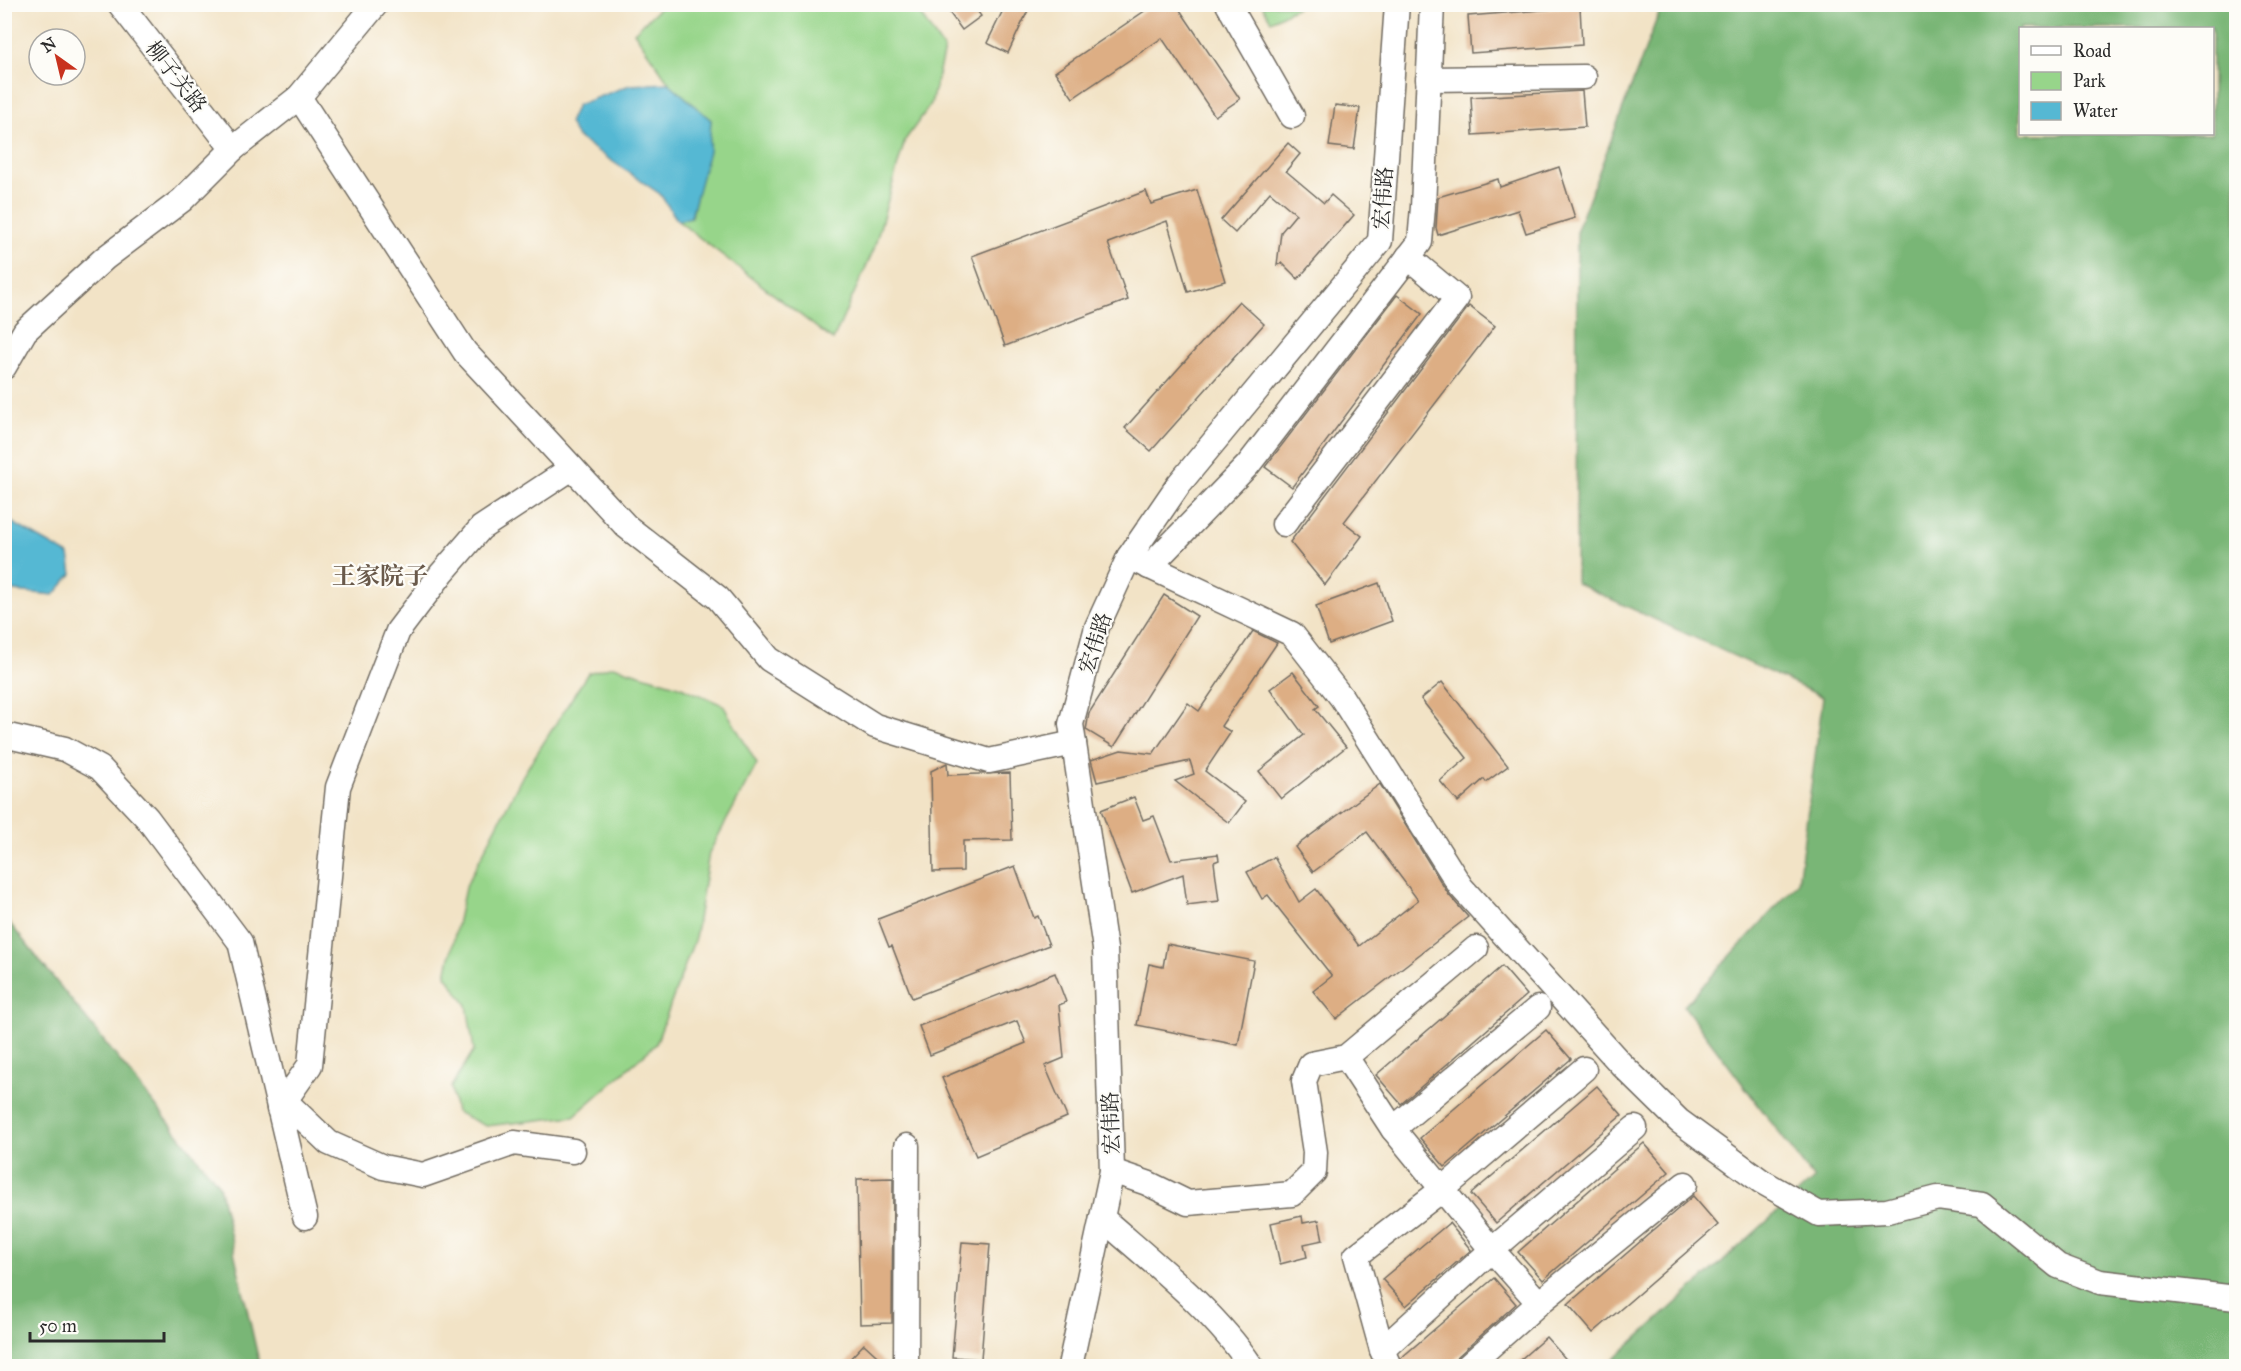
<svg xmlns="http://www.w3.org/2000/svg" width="2241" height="1371" viewBox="0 0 2241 1371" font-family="'IM FELL Great Primer','Noto Serif SC',serif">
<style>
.green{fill:#97d58a;stroke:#61805a;stroke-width:1.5}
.forest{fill:#79b676;stroke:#527050;stroke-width:1.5;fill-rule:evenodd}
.water{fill:#55b8d3;stroke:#40727f;stroke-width:1.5}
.building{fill:#ddae84}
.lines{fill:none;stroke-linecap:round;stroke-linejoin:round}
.minor-casing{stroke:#716b61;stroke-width:27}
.minor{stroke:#fff;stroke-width:24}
.labels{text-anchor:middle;stroke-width:4.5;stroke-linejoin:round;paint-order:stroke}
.street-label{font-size:21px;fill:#2b2b2b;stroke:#fdfcf7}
.quarter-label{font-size:24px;font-weight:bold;fill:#69594a;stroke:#fdfcf7}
</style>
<rect width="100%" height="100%" fill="#fdfcf7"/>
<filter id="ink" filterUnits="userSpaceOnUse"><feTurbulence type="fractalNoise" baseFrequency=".0167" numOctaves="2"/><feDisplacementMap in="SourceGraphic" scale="12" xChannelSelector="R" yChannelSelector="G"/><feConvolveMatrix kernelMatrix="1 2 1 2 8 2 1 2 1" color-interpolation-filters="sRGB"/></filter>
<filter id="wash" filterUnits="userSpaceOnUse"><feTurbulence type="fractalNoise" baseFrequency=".008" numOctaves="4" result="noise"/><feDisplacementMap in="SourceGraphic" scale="24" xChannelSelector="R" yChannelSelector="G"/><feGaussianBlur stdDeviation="1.35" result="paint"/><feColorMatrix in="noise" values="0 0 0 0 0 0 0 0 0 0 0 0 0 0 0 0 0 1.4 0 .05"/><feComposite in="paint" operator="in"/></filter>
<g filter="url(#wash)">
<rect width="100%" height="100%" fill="#f2e3c6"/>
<!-- green -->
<g class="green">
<polygon points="663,5 914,5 944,50 931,104 905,140 874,249 833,340 678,221 692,217 711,120 669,83 634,32"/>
<polygon points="1262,5 1301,5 1271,21"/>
<polygon points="613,666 679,686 723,705 757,764 709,853 695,938 656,1044 574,1116 486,1126 456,1112 451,1087 474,1050 467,1005 446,975 465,888 523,775 588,673"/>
</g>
<!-- forest -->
<g class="forest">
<path d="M1662 5H2236V1366H1606L1814 1179 1684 1006 1798 883 1823 697 1576 583 1577 230ZM2020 28H2212V134H2020Z"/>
<polygon points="4,916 219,1185 260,1366 5,1366"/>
</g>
<!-- water -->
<g class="water">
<polygon points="669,83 711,120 709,151 691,217 678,221 660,194 577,137 569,123 577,105 630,85"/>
<polygon points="4,518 69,555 72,574 54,595 14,591 5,585"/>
</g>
<g id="blocks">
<!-- building -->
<g class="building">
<polygon points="943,4 972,4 981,16 962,30"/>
<polygon points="1006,4 1031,4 1008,53 987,43"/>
<polygon points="1155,4 1176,4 1240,99 1215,116 1162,38 1073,98 1055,72"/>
<polygon points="1580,7 1582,45 1471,53 1468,16"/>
<polygon points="1582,91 1585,127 1473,135 1471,97"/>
<polygon points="1335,105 1360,108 1354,149 1329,146"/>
<polygon points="1288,143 1300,154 1286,171 1324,203 1331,195 1354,215 1298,279 1282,263 1277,265 1281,232 1296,214 1270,192 1235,233 1221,220"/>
<polygon points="1559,167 1575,218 1526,233 1518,210 1438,235 1436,228 1438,197 1498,179 1500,187"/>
<polygon points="1197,190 1225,281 1188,292 1167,221 1108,243 1128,300 1005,346 972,256 1146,191 1151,204"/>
<polygon points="1397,295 1422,314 1292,487 1265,467"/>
<polygon points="1239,301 1264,324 1151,451 1125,428"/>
<polygon points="1469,306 1495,326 1344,522 1362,536 1325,585 1290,542"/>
<polygon points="1379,583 1392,621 1329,644 1316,606"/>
<polygon points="1164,595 1197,616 1114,747 1086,730 1089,713"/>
<polygon points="1253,631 1277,643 1221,726 1231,732 1205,771 1245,802 1229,823 1175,781 1194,774 1190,761 1097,782 1091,760 1121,750 1153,754 1188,703 1199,711"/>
<polygon points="1293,672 1319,706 1315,709 1346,747 1281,799 1259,771 1304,735 1270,689"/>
<polygon points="1442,682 1508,766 1486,782 1484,779 1458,802 1440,781 1467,758 1421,699"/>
<polygon points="947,763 948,775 1010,773 1012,840 963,841 963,871 933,872 931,771"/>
<polygon points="1380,784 1449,895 1468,917 1336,1019 1313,991 1332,976 1268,895 1262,899 1247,872 1274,857 1299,902 1316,889 1359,946 1418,900 1367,832 1313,872 1295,847"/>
<polygon points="1134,797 1143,820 1154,816 1171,860 1218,854 1219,860 1214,862 1219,901 1187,905 1183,874 1132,893 1101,810"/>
<polygon points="1015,866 1034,918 1038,916 1049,945 912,998 892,946 889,947 878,919"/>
<polygon points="1167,944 1254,961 1238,1045 1137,1025 1149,964 1163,967"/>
<polygon points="1502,966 1527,995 1401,1104 1376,1075"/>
<polygon points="1055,973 1066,1002 1059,1005 1064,1058 1045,1066 1067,1117 976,1156 942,1078 1026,1043 1017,1021 930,1055 919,1026"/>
<polygon points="1546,1030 1571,1059 1445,1167 1420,1138"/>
<polygon points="1597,1086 1622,1115 1496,1223 1471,1194"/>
<polygon points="1644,1143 1669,1172 1543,1280 1518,1252"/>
<polygon points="893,1178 892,1323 860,1324 857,1179"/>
<polygon points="1693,1196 1718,1225 1593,1333 1568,1304"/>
<polygon points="1302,1216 1303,1223 1319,1220 1323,1240 1304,1244 1307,1257 1280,1264 1271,1223"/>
<polygon points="1449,1223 1471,1250 1406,1306 1382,1279"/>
<polygon points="962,1242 990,1244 981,1359 952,1357"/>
<polygon points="1494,1278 1516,1304 1447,1366 1403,1366 1401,1358"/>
<polygon points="1546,1337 1572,1366 1513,1366"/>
<polygon points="864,1344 888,1366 843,1366"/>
</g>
</g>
</g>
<g filter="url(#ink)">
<use href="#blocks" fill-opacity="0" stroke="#716b61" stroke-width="1.5"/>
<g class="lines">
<!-- minor casing -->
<g class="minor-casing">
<g id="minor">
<polyline points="120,4 233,149"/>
<polyline points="1228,4 1292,116"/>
<polyline points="1428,79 1584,77"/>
<polyline points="299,97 465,352 626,526 718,598 769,659 875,726 989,761 1074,743"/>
<polyline points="4,367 25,331 105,258 182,200 233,149 299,97 376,4"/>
<polyline points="1284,524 1457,298 1408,257"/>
<polyline points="1129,557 1292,634 1342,698 1461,887 1621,1064 1679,1121 1761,1181 1819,1214 1887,1211 1938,1198 1982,1204 2058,1266 2100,1282 2236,1298"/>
<polyline points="1149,567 1248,465 1420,242 1423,207 1432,4"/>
<polyline points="4,735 65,749 100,768 147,818 240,942 305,1217"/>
<polyline points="1346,1057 1393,1129 1492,1250 1539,1303"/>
<polyline points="285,1101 329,1143 383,1167 423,1175 514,1143 573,1151"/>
<polyline points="279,1109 310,1065 338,787 398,631 442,573 481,528 572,468"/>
<polyline points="1393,1129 1538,1008"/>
<polyline points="1112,1171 1147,1183 1188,1203 1292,1194 1314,1172 1315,1152 1304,1081 1311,1064 1346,1057 1476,948"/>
<path d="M1102 1218C1152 1262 1214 1310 1251 1366"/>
<polyline points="1382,1350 1492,1250 1635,1128"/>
<polyline points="906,1366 907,1146"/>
<polyline points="1070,1366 1112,1171 1105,949 1071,724 1097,627 1129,557 1179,484 1380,241 1397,4"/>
<polyline points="1389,1366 1382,1350 1356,1256 1443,1189 1584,1069"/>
<polyline points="1468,1366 1539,1303 1685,1184"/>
</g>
</g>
<!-- minor -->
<use href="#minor" class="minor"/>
</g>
</g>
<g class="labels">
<!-- street labels -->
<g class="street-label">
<text transform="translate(176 77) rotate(52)" y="7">柳子关路</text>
<text transform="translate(1383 198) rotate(-86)" y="7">宏伟路</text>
<text transform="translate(1095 643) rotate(-72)" y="7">宏伟路</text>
<text transform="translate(1111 1123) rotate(-92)" y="7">宏伟路</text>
</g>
<!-- quarter labels -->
<g class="quarter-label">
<text x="380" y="584">王家院子</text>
</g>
</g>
<!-- margin -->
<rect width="2241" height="1371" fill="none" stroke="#fdfcf7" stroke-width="24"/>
<!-- legend -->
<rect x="2019" y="27" width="195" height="108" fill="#fdfcf7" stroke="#a9a8a5" stroke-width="1.5"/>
<rect x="2031" y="46" width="30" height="9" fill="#ffffff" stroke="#a9a8a5" stroke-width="1.5"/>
<text x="2073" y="57" font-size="18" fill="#2b2b2b">Road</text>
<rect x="2031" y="72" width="30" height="18" fill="#97d58a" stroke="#a9a8a5" stroke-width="1.5"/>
<text x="2073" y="87" font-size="18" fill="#2b2b2b">Park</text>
<rect x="2031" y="102" width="30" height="18" fill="#55b8d3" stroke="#a9a8a5" stroke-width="1.5"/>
<text x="2073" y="117" font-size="18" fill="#2b2b2b">Water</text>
<!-- north arrow -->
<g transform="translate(57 57) rotate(326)"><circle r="28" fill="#fdfcf7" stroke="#a9a8a5" stroke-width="1.5"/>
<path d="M0-4.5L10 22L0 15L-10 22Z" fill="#c8321e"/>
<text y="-9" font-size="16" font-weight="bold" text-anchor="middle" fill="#2b2b2b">N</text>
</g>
<!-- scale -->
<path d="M30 1332v9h134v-9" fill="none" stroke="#2b2b2b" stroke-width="3"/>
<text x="39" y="1332" font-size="18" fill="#2b2b2b" stroke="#fdfcf7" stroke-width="4.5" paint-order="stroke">50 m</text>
</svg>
